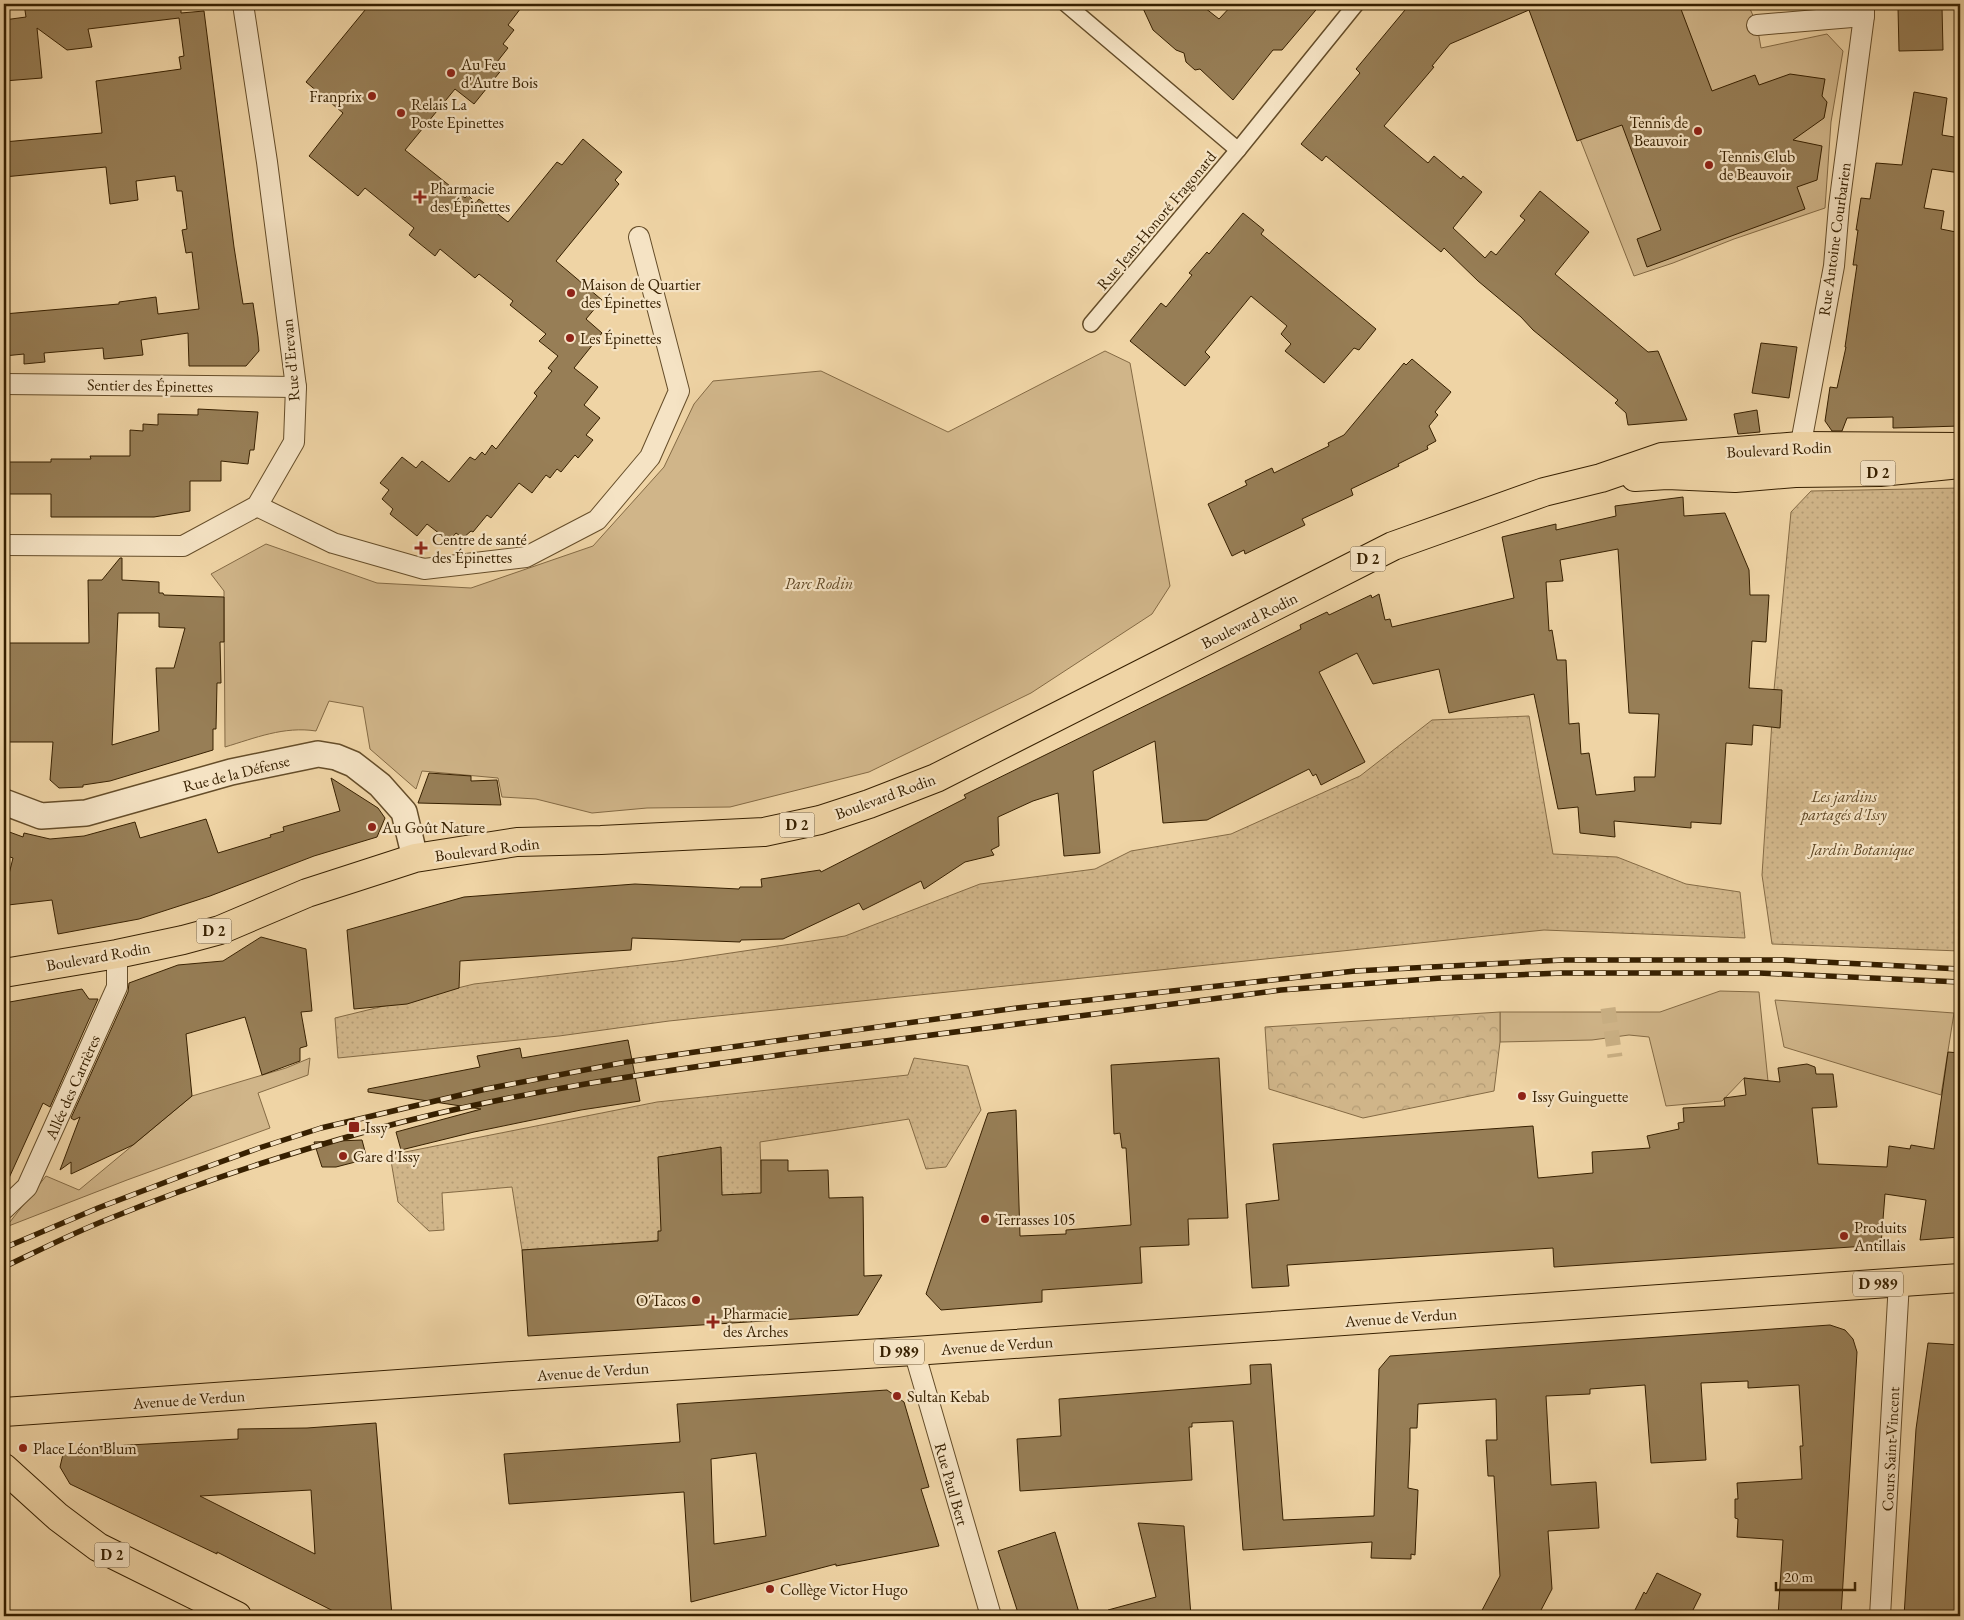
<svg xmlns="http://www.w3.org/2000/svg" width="1964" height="1620" viewBox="0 0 1964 1620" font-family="'EB Garamond',serif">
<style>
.green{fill:#d0b589;stroke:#846a44}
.forest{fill:url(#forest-crowns);stroke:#846a44}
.garden{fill:url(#garden-dots);stroke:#846a44}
.building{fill:#977e56;stroke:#372000;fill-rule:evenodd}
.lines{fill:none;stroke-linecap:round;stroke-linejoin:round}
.pedestrian-tunnel{stroke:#cab084;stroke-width:15;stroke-dasharray:15 8;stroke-linecap:butt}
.pedestrian-casing{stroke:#654d29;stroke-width:18}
.minor-casing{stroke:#654d29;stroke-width:22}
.tertiary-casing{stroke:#654d29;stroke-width:28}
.primary-casing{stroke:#372000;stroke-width:30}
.pedestrian{stroke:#f5e3c4;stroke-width:15}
.minor{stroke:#f5e3c4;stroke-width:20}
.tertiary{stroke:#f5e3c4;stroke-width:25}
.primary{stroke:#efd4a5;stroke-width:28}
.rail-casing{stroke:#372000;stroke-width:5.5}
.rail{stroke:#f5e3c4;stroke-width:4;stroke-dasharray:11;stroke-linecap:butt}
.poi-dot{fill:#8f2418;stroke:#f5e3c4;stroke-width:2}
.labels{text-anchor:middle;stroke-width:4.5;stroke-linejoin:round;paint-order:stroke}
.shield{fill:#f5e3c4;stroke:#705a3b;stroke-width:1}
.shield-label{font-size:15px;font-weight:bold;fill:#372000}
.poi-label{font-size:16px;fill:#372000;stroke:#f5e3c4;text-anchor:start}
.street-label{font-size:16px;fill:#372000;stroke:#f5e3c4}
.park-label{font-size:16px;font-style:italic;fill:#5d4522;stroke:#f5e3c4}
</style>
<defs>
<pattern id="forest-crowns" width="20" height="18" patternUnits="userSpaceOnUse" patternTransform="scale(1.25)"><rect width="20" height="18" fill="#d0b589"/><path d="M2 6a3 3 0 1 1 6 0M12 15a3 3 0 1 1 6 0" fill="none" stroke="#b39b74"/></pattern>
<pattern id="garden-dots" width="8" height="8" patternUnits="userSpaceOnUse" patternTransform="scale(1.25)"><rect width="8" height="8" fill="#d0b589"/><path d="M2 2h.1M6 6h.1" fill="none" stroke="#b39b74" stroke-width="1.8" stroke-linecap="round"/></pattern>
</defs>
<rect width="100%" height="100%" fill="#efd4a5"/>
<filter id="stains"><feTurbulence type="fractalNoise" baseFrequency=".004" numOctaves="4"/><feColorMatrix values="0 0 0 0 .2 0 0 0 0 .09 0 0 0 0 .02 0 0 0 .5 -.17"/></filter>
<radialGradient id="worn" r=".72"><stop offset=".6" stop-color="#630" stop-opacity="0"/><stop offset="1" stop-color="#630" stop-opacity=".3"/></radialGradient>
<!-- green -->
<g class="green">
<polygon points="1527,4 1748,4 1757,25 1761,48 1827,34 1843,51 1831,122 1825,208 1734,239 1673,263 1634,276"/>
<path d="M1105 351 1130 363 1170 586 1152 614 1031 693 869 772 730 807 647 808 592 813 536 799 502 797 498 778 422 771 416 789 370 749 363 707 329 701 316 731C284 726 255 738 225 747L224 591 211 574 266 544 377 583 471 588 593 546 664 467 694 404 713 381 821 371 948 432Z"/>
<polygon points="1720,991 1759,992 1768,1081 1744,1078 1722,1101 1666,1106 1649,1037 1629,1035 1592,1040 1500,1042 1500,1012 1660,1012"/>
<polygon points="1775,1000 1954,1013 1941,1095 1784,1047"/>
<polygon points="310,1058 308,1075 258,1093 270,1128 127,1180 6,1227 46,1176 79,1190 192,1096 286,1068"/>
</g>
<!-- forest -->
<polygon class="forest" points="1500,1012 1500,1042 1494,1091 1363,1118 1269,1089 1265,1027"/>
<!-- garden -->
<g class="garden">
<polygon points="1960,488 1960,951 1772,944 1762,875 1774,690 1791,512 1811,491"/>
<polygon points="1529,716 1553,854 1617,857 1686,884 1740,892 1745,938 1544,930 669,1021 559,1036 338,1058 335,1018 474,984 677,961 845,936 980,884 1095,869 1131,851 1231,834 1360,776 1432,720"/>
<polygon points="914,1058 968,1066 981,1110 946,1167 926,1169 909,1119 760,1142 763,1236 661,1231 658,1240 653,1241 522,1250 512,1187 442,1193 444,1230 429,1231 398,1202 390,1155 657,1102 908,1075"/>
</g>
<!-- building -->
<g class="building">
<polygon points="24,4 181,4 181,13 204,11 234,247 243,304 253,303 258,337 259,351 246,366 189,366 188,333 141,340 143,355 104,359 103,348 44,353 45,362 24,364 24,354 4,356 4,314 119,304 119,302 156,297 158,314 199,309 192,252 186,253 182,230 187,229 182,191 177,191 175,176 136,181 138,200 110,204 106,167 4,177 4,142 102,133 96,81 181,69 179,57 184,56 179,18 88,29 92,47 67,50 37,28 42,78 4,81 4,20 26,17"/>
<polygon points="370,4 524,4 508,25 514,30 503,44 508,48 497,62 503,68 474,104 455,89 405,150 465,198 468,195 476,203 479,199 508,222 557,162 562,165 583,139 622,172 615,180 619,184 556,261 602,300 586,319 602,333 574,368 598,387 584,405 600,418 586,435 593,440 578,458 575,455 561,472 557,469 550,478 546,475 532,493 519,483 491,518 487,515 473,532 471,531 463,538 456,533 449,541 427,524 417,536 390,514 393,509 382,499 389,490 380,483 402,457 416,468 422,461 449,482 470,457 475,460 482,452 485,455 492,445 496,449 537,396 534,393 552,371 548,368 558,356 539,341 546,334 510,305 513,301 479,274 475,278 440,249 435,256 409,235 414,228 365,188 358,196 309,156 343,113 306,82"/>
<polygon points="1141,4 1200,4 1219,19 1233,4 1321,4 1282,50 1273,50 1233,100 1200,69 1195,70 1186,62 1184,53 1176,50 1153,30"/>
<polygon points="1410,4 1679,4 1712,91 1755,75 1759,85 1790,74 1825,79 1822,96 1827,102 1824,118 1793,140 1822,146 1817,180 1797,187 1805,209 1647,267 1637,239 1661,230 1622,125 1577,141 1529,10 1450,44 1432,66 1434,67 1384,126 1428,163 1434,156 1461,179 1463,176 1482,192 1453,228 1485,258 1491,251 1496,255 1525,220 1520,216 1540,191 1589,232 1555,274 1648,352 1658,351 1687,420 1628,425 1626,413 1615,403 1618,400 1533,330 1521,317 1478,281 1444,248 1441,252 1326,156 1322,161 1301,144 1360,73 1356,69"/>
<polygon points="1942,7 1943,50 1899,51 1898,8"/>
<polygon points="1914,92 1947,98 1942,135 1960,138 1960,173 1932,169 1924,208 1944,211 1941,229 1956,232 1957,235 1957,355 1960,355 1960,426 1893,428 1893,417 1847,418 1842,431 1832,431 1825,421 1830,387 1837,388 1846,347 1845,347 1857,265 1853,265 1858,230 1856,230 1861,198 1870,199 1876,163 1902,165"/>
<polygon points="1243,213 1264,230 1261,234 1376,329 1359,350 1354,348 1324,383 1285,351 1291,344 1281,334 1287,326 1251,296 1205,352 1210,357 1185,386 1130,341 1161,303 1166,307 1192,275 1189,273 1207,252 1209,254"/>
<polygon points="1761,343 1797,347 1789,398 1752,393"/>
<polygon points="1412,359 1451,392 1435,412 1438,415 1429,426 1436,441 1427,446 1428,449 1398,464 1399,466 1351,489 1353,495 1302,519 1305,525 1245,554 1244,550 1232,556 1208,504 1247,485 1245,481 1272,468 1274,473 1329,446 1328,443 1344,435 1404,363 1406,365"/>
<polygon points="198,409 258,412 254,450 250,450 248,464 221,461 221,481 190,481 190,511 154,517 51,517 51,494 4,494 4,462 51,462 51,459 91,459 90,456 130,456 130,430 143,431 143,424 158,425 158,414 198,415"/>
<polygon points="1757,410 1760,432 1738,434 1734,414"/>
<path d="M1683 497 1684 516 1725 513 1749 570 1750 595H1769L1766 642 1752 641 1749 688 1782 690 1780 728 1753 725 1752 745 1726 743 1721 824 1691 822V828L1614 821 1615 837 1580 833 1578 807 1558 809 1534 694 1449 713 1439 669 1373 684 1357 653 1319 672 1365 762 1321 785 1316 774 1313 776 1309 769 1207 820 1163 823 1155 741 1093 771 1100 853 1064 856 1058 793 1033 801 998 817 999 846 991 850 994 855 965 862 924 889 921 881 863 910 859 903 783 939 741 940 740 942 632 938 631 950 460 961 459 988 407 1004 354 1009 347 930 464 897 635 884 739 889 740 887H762L761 879 820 870 821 872 966 798 964 795 1301 629 1300 625 1327 612 1329 615 1371 595 1372 598 1379 594 1385 620 1390 619 1392 627 1514 598 1502 537 1556 524V530L1616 516 1615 506ZM1618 549 1629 713 1659 714 1655 777H1634L1635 791 1596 795 1589 753 1581 754 1579 723 1569 724 1566 660H1557L1552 630 1549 631 1546 582 1563 581 1560 560Z"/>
<path d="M120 558H122V580L159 582V593H163L164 595 224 597V642H220L221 683H217L216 729H213V750L110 781 83 785V787L59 788 50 780 53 742H4V643H89L88 580H102ZM118 613H159V627L185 628 174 668H156L159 731 112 745Z"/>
<polygon points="429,773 471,776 471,781 497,780 501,805 418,803"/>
<polygon points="331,778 378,808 385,818 377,837 314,856 210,896 139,919 58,934 52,900 8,905 5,890 13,858 4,855 4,830 23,837 24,833 50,839 84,836 135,822 140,838 206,819 218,853 271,837 270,835 284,831 283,827 340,811"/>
<polygon points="261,937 306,949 312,1011 301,1012 307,1046 300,1048 300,1061 262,1075 245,1017 186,1034 192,1096 133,1145 71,1174 71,1162 60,1170 80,1117 74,1120 71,1118 128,992 129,983 178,965 223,961"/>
<polygon points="82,989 89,999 98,999 50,1107 43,1103 4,1189 4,1003"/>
<polygon points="628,1040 640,1101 581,1110 474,1132 401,1150 396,1132 481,1109 368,1092 368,1089 480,1067 477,1056 520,1048 522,1058"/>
<polygon points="1948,1052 1960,1053 1960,1237 1920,1240 1926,1200 1885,1194 1881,1245 1554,1267 1553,1248 1287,1265 1289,1286 1252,1288 1246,1204 1279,1200 1273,1144 1533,1126 1538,1178 1593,1173 1592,1152 1650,1148 1647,1136 1679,1129 1678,1123 1684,1122 1683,1108 1725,1106 1724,1098 1746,1095 1744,1078 1780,1082 1778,1068 1807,1064 1815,1067 1816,1074 1833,1074 1837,1107 1812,1108 1818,1164 1887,1167 1889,1146 1910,1149 1911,1145 1934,1149"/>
<polygon points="1219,1058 1228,1218 1188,1219 1189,1245 1140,1247 1142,1283 1042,1290 1042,1302 941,1310 926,1294 988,1113 1016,1110 1020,1236 1066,1234 1066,1230 1131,1225 1126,1148 1122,1148 1120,1133 1114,1134 1111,1065"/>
<polygon points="362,1140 367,1159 336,1167 322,1167 314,1142"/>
<polygon points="721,1147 722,1195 761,1193 761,1160 788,1160 788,1171 828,1170 829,1198 863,1197 864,1276 882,1275 858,1315 528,1336 522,1250 658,1241 658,1231 661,1231 658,1157"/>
<polygon points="1830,1325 1845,1330 1853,1339 1857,1352 1841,1616 1778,1616 1783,1540 1737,1537 1738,1519 1735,1518 1735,1499 1738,1499 1737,1483 1802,1479 1800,1446 1803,1446 1799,1385 1748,1388 1748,1381 1701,1383 1706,1460 1651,1463 1645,1385 1590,1389 1590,1394 1546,1396 1551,1485 1596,1482 1599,1528 1548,1531 1552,1589 1538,1616 1479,1616 1500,1576 1494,1476 1488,1476 1486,1440 1497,1440 1496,1399 1418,1404 1417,1428 1410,1428 1410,1441 1408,1488 1418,1490 1415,1555 1411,1554 1411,1559 1371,1558 1372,1542 1243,1550 1233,1421 1192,1423 1192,1427 1189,1427 1192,1480 1020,1491 1017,1439 1061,1436 1059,1399 1251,1384 1250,1365 1271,1364 1283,1520 1374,1516 1379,1369 1390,1356"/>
<polygon points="1928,1343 1960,1345 1960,1616 1904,1616 1916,1429"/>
<path d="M887 1390 904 1402 929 1487 921 1489 939 1546 836 1566V1564L691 1602 684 1492 509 1504 504 1454 680 1442 677 1404ZM756 1453 766 1536 714 1544 711 1459Z"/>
<path d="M376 1423 392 1616H343L217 1552V1554L70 1484 60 1467 63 1454 93 1447 238 1439V1429L307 1428ZM311 1490 315 1554 200 1496Z"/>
<polygon points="1138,1523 1184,1526 1191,1616 1109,1616 1108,1610 1156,1597"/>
<polygon points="1055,1532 1080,1616 1019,1616 998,1551"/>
<polygon points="1657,1573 1701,1594 1690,1616 1632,1616 1644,1592 1646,1594"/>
</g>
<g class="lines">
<!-- pedestrian-tunnel -->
<polyline class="pedestrian-tunnel" points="1608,1008 1615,1057"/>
<!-- pedestrian casing -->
<g class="pedestrian-casing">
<g id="pedestrian">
<polyline points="1066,4 1238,150"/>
<polyline points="1091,324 1238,150 1356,4"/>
</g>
</g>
<!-- minor casing -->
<g class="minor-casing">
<g id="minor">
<polyline points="1757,25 1864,16"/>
<polyline points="4,384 296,387"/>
<polyline points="1798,459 1834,266 1839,206 1864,16 1864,4"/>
<polyline points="257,506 333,543 424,569 526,557 597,520 650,457 679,391 639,237"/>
<polyline points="4,545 183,546 257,506 294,442 296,387 267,162 243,4"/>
<polyline points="4,1209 27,1187 117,987 117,954"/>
<polyline points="914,1351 991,1616"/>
<polyline points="1880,1616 1899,1282"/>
</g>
</g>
<!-- tertiary casing -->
<g class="tertiary-casing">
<polyline id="tertiary" points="4,802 41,816 86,813 231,772 318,754 336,757 353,764 380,785 404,812 415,858"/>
</g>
<!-- primary casing -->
<g class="primary-casing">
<g id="primary">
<polyline points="1635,477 1667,475 1735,478 1795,473 1880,472 1960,464"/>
<polyline points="4,973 117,954 183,940 220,930 307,893 415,858 517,842 601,840 764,832 820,820 869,804 936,778 1393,546 1544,492 1601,478 1662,457 1800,446 1960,447"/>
<polyline points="4,1412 512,1376 914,1351 1960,1278"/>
<polyline points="4,1468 58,1517 98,1547 237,1616"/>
</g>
</g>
<!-- pedestrian -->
<use href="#pedestrian" class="pedestrian"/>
<!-- minor -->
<use href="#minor" class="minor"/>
<!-- tertiary -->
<use href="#tertiary" class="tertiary"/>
<!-- primary -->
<use href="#primary" class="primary"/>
<!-- rail casing -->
<g class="rail-casing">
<g id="rail">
<polyline points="4,1248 98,1208 179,1177 259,1148 321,1128 486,1089 626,1062 695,1052 1017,1008 1355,971 1563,960 1784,960 1960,969"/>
<path d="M4 1267C38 1251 71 1234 106 1220 191 1185 280 1156 368 1131 517 1090 670 1070 823 1049 976 1029 1128 1010 1281 990L1441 978 1562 973H1759L1960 982"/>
</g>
</g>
<!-- rail -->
<use href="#rail" class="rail"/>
</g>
<!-- markers -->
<g class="poi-dot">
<circle cx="451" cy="73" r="5"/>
<circle cx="372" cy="96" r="5"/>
<circle cx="401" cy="113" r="5"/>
<circle cx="1698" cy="131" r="5"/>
<circle cx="1709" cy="165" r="5"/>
<path d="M417.5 189.5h5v5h5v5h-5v5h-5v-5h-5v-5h5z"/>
<circle cx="571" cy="293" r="5"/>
<circle cx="570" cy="338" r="5"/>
<path d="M418.5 540.5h5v5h5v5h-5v5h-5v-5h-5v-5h5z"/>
<circle cx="372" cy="827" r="5"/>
<circle cx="1522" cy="1096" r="5"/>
<rect x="348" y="1121" width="12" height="12" rx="2.5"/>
<circle cx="343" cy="1156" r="5"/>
<circle cx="985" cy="1219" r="5"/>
<circle cx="1844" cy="1236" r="5"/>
<circle cx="696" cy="1300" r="5"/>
<path d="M710.5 1314.5h5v5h5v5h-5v5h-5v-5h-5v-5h5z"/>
<circle cx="897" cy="1396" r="5"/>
<circle cx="23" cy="1448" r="5"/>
<circle cx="770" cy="1589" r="5"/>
</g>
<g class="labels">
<!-- shield labels -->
<g class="shield">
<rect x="1860.5" y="460.5" width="35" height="25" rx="4"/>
<rect x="1350.5" y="546.5" width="35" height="25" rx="4"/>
<rect x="779.5" y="812.5" width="35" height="25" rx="4"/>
<rect x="196.5" y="918.5" width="35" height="25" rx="4"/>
<rect x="1853" y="1271.5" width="50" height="25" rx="4"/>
<rect x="874" y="1339.5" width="50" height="25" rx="4"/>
<rect x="94.5" y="1542.5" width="35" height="25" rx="4"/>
</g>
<g class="shield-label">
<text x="1878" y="478">D 2</text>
<text x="1368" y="564">D 2</text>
<text x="797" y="830">D 2</text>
<text x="214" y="936">D 2</text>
<text x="1878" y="1289">D 989</text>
<text x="899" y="1357">D 989</text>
<text x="112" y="1560">D 2</text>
</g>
<!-- poi labels -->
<g class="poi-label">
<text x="461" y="70">Au Feu<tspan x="461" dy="18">d'Autre Bois</tspan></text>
<text x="362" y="102" text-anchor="end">Franprix</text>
<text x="411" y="110">Relais La<tspan x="411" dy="18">Poste Epinettes</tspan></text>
<text x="1688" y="128" text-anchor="end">Tennis de<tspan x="1688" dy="18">Beauvoir</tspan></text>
<text x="1719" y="162">Tennis Club<tspan x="1719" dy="18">de Beauvoir</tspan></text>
<text x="430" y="194">Pharmacie<tspan x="430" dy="18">des Épinettes</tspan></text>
<text x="581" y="290">Maison de Quartier<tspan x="581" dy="18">des Épinettes</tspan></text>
<text x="580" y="344">Les Épinettes</text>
<text x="432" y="545">Centre de santé<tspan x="432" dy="18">des Épinettes</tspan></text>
<text x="382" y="833">Au Goût Nature</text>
<text x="1532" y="1102">Issy Guinguette</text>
<text x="365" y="1133">Issy</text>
<text x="353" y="1162">Gare d'Issy</text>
<text x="995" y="1225">Terrasses 105</text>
<text x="1854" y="1233">Produits<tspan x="1854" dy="18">Antillais</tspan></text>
<text x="686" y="1306" text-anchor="end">O'Tacos</text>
<text x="723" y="1319">Pharmacie<tspan x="723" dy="18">des Arches</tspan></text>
<text x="907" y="1402">Sultan Kebab</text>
<text x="33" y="1454">Place Léon Blum</text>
<text x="780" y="1595">Collège Victor Hugo</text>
</g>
<!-- street labels -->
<g class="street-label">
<text transform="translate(1156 220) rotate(-50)" y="6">Rue Jean-Honoré Fragonard</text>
<text transform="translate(1834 239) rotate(-82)" y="6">Rue Antoine Courbarien</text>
<text transform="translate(290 360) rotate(-95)" y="6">Rue d'Erevan</text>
<text transform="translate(150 385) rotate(1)" y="6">Sentier des Épinettes</text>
<text transform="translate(1779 449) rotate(-3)" y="6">Boulevard Rodin</text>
<text transform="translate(1249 620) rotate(-27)" y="6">Boulevard Rodin</text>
<text transform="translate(236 773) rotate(-14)" y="6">Rue de la Défense</text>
<text transform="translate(885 796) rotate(-20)" y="6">Boulevard Rodin</text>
<text transform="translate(487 849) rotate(-7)" y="6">Boulevard Rodin</text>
<text transform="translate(98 956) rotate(-10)" y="6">Boulevard Rodin</text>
<text transform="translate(72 1087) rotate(-66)" y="6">Allée des Carrières</text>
<text transform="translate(1401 1317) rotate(-4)" y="6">Avenue de Verdun</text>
<text transform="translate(997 1345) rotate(-4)" y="6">Avenue de Verdun</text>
<text transform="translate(593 1371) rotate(-4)" y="6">Avenue de Verdun</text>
<text transform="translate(189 1399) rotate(-4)" y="6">Avenue de Verdun</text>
<text transform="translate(1890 1449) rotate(-87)" y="6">Cours Saint-Vincent</text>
<text transform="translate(952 1484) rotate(74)" y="6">Rue Paul Bert</text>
</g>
<!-- park labels -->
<g class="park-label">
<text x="819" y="589">Parc Rodin</text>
<text x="1844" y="802">Les jardins<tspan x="1844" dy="18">partagés d'Issy</tspan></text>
<text x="1862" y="855">Jardin Botanique</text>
</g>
</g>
<!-- margin -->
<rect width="1964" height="1620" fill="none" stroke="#efd4a5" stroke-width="20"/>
<rect x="5" y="5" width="1954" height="1610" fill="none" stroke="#372000" stroke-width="2.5"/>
<rect x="10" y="10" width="1944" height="1600" fill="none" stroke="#372000"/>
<!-- scale -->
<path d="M1776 1582v8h79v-8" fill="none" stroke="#372000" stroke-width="2.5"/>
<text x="1784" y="1582" font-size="15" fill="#372000" stroke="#f5e3c4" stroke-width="4" paint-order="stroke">20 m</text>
<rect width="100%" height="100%" filter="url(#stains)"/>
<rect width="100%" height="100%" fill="url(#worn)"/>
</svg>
